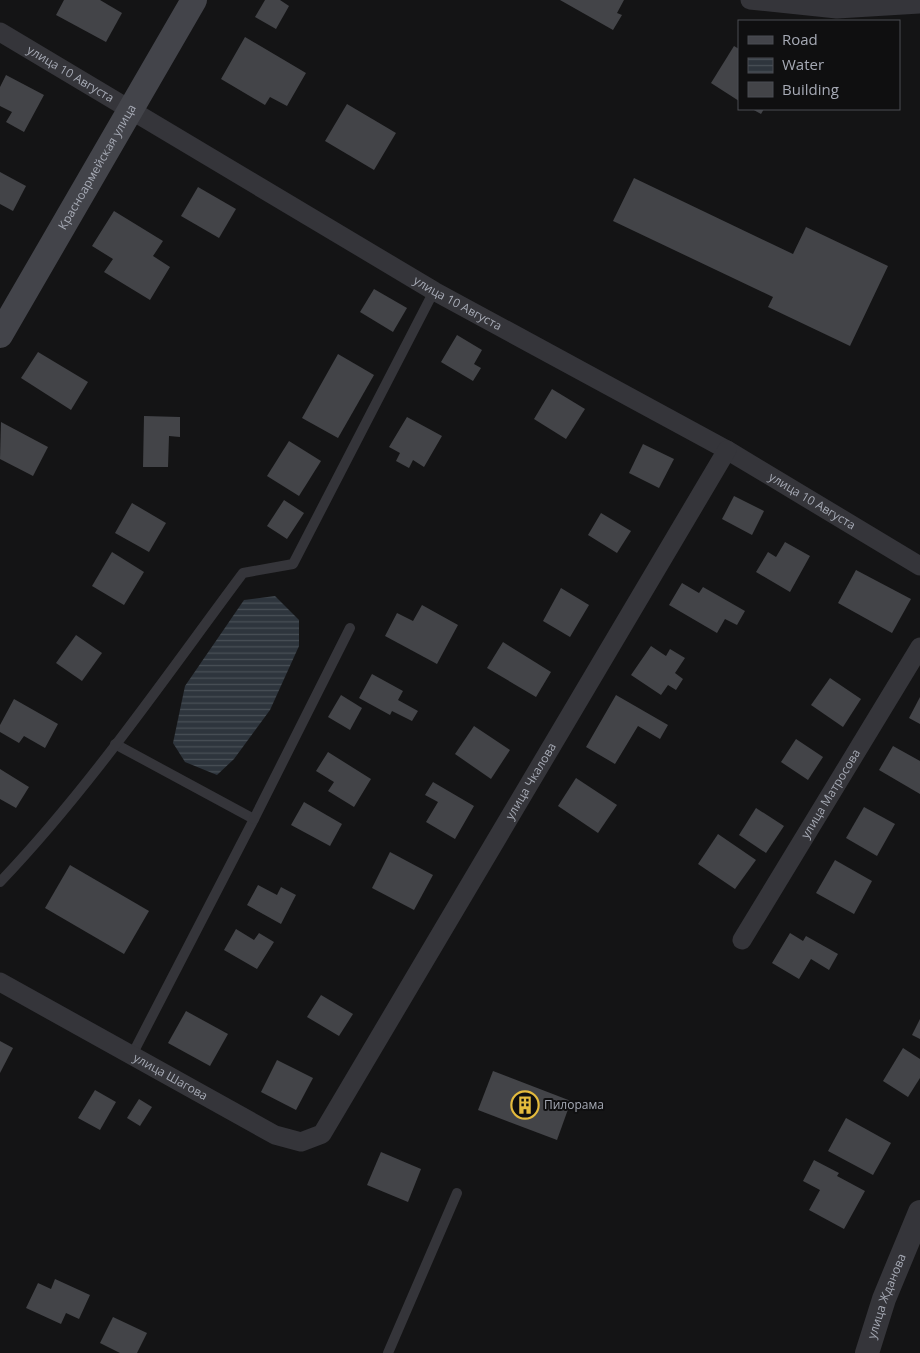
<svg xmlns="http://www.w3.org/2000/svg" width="920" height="1353" viewBox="0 0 920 1353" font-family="'Open Sans',sans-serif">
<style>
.water{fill:url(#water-rules)}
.building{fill:#434448}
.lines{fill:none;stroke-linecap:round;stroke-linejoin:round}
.service{stroke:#35353a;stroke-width:10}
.minor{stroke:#35353a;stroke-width:19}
.tertiary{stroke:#35353a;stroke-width:24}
.secondary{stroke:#43444a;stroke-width:26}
.labels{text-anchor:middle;stroke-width:4;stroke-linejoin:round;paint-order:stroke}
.street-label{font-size:12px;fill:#a6aab5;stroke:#0f0f10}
.poi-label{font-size:12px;fill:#a6aab5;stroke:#0f0f10;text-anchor:start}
</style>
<defs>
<pattern id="water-rules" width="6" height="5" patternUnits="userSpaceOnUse" patternTransform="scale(1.25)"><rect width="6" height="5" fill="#2e353d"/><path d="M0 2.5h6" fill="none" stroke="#495057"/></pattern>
</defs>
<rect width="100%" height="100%" fill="#141415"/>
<!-- water -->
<polygon class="water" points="275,596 299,620 299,646 270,710 234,759 217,775 185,762 173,743 185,686 244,600"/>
<!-- building -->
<g class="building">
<polygon points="64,0 100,0 122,13 106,42 56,15"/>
<polygon points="265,0 280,0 289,6 276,29 255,17"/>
<polygon points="560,0 624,0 617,13 622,15 613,30"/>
<polygon points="245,37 306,73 287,106 270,97 265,105 221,79"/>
<polygon points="734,46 739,49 739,101 711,83"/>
<polygon points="6,75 44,95 24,132 6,122 12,112 0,106 0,87"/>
<polygon points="347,104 396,133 374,170 325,141"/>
<polygon points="752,109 764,109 761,114"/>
<polygon points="0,172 26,186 13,211 0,204"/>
<polygon points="634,178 793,254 806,227 888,266 850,346 768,307 773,297 613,221"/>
<polygon points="198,187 236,209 219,238 181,216"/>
<polygon points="114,211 163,241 153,256 170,267 150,300 104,272 113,259 92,246"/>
<polygon points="374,289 407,308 393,332 360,312"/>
<polygon points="457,335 482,350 474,364 481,368 473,381 441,362"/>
<polygon points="38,352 88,382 71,410 21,378"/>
<polygon points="338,354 374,375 338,438 302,418"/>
<polygon points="552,389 585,409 566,439 534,419"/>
<polygon points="144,416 180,417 180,437 169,436 168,467 143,467"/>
<polygon points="407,417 442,436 424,467 413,460 409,468 396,461 400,453 389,447"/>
<polygon points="1,422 48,447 33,476 0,459"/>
<polygon points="289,441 321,461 299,496 267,476"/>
<polygon points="643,444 674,459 659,488 629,473"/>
<polygon points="734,496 764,511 752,535 722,519"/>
<polygon points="284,500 304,513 287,539 267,526"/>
<polygon points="132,503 166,523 149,552 115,533"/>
<polygon points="601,513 631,531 617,553 588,535"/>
<polygon points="785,542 810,556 790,592 756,572 768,552 776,557"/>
<polygon points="112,552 144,572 124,605 92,586"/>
<polygon points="856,570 911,599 892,633 838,603"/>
<polygon points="682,583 699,593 703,587 745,611 737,625 725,619 717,633 669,605"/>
<polygon points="561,588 589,605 570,637 543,621"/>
<polygon points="422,605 458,625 437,664 385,636 397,613 413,621"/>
<polygon points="76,635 102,653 82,681 56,663"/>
<polygon points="503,642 551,672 536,697 487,668"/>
<polygon points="651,646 666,656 670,649 685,658 675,673 683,679 676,690 668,685 661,695 631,675"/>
<polygon points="372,674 403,691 398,700 418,711 412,721 392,711 390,715 359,698"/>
<polygon points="830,678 861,699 843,727 811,705"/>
<polygon points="341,695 362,708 350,730 328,717"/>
<polygon points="616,695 668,725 660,739 638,726 615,764 586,747"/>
<polygon points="920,697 920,724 909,718"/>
<polygon points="14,699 58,724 45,748 24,736 19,743 0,732 0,725"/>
<polygon points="474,726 510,750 491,779 455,754"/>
<polygon points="796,739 823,757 808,780 781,762"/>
<polygon points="893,746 920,761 920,794 879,770"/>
<polygon points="328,752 371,779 354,807 328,791 334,782 316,771"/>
<polygon points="0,769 29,787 16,808 0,799"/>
<polygon points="576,778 617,805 598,833 558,806"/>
<polygon points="433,782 474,806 455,839 426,822 438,802 425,795"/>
<polygon points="304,802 342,824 330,846 291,825"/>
<polygon points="864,807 895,824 877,856 846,838"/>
<polygon points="756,808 784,826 766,853 739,835"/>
<polygon points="718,834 756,860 735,889 698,864"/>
<polygon points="390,852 433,875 414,910 372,888"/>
<polygon points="835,860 872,881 854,914 816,893"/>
<polygon points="70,865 149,911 124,954 45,908"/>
<polygon points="258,885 277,895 281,887 296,895 281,924 247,905"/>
<polygon points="236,929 254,940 259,933 274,942 257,969 224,950"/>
<polygon points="790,933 803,941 806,936 838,954 829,970 811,959 799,979 772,963"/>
<polygon points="321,995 353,1014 339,1036 307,1017"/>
<polygon points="186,1011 228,1034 210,1066 168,1043"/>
<polygon points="920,1019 920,1039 912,1035"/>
<polygon points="0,1041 13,1048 0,1073"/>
<polygon points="903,1048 920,1059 920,1078 908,1097 883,1081"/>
<polygon points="277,1060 313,1078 296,1110 261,1092"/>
<polygon points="493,1071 571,1101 557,1140 478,1110"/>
<polygon points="95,1090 116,1102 100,1130 78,1118"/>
<polygon points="139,1099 152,1107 140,1126 127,1118"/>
<polygon points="846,1118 891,1143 873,1175 828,1151"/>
<polygon points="381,1152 421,1169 408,1202 367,1185"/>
<polygon points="814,1160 839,1173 837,1176 865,1191 844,1229 809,1210 820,1190 803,1181"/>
<polygon points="55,1279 90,1295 79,1319 66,1313 61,1324 26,1308 38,1283 51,1289"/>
<polygon points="113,1317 147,1333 137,1353 120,1353 100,1343"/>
</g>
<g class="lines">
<!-- service -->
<g class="service">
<polyline points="115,744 254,819 132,1055"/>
<polyline points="254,819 350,628"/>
<path d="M0 882C89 789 166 676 243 573L293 564 434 291"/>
<polyline points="388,1353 457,1193"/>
</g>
<!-- minor -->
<g class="minor">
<polyline points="750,0 837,9 920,4"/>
<path id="s1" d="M0 32 434 291 727 450 920 566"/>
<path id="s2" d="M742 940 920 647"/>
<path id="s3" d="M0 982 275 1135 301 1142 322 1134 727 450"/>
</g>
<!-- tertiary -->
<path class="tertiary" id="s4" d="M867 1353 884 1299 920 1212"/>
<!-- secondary -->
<path class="secondary" id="s5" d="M0 335 194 0"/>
</g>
<!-- icons -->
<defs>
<g id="building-ring" transform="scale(1.4375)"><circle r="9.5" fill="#0f0f10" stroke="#e4bb3d" stroke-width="1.5"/><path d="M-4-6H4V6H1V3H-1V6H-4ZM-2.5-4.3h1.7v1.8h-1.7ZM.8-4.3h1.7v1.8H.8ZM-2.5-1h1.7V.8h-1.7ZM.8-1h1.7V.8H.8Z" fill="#e4bb3d"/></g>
</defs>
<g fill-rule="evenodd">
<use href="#building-ring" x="525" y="1105"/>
</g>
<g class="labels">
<!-- street labels -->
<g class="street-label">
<text dy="4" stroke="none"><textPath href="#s1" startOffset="82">улица 10 Августа</textPath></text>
<text dy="4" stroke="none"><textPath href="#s5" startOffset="194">Красноармейская улица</textPath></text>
<text dy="4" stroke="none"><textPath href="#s1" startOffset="532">улица 10 Августа</textPath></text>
<text dy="4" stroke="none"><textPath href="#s1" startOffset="938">улица 10 Августа</textPath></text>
<text dy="4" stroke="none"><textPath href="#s3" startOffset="774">улица Чкалова</textPath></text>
<text dy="4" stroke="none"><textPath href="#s2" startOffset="171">улица Матросова</textPath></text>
<text dy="4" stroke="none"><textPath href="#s3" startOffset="195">улица Шагова</textPath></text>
<text dy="4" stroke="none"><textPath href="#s4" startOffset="60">улица Жданова</textPath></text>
</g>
<!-- poi labels -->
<g class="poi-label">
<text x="544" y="1109">Пилорама</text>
</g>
</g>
<!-- legend -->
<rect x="738" y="20" width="162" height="90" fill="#0f0f10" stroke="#4b4d52"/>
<rect x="748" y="36" width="25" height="8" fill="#43444a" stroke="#4b4d52"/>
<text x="782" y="45" font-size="15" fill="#a6aab5">Road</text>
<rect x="748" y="58" width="25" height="15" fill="url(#water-rules)" stroke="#4b4d52"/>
<text x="782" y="70" font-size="15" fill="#a6aab5">Water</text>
<rect x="748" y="82" width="25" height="15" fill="#434448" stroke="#4b4d52"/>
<text x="782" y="95" font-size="15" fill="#a6aab5">Building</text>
</svg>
